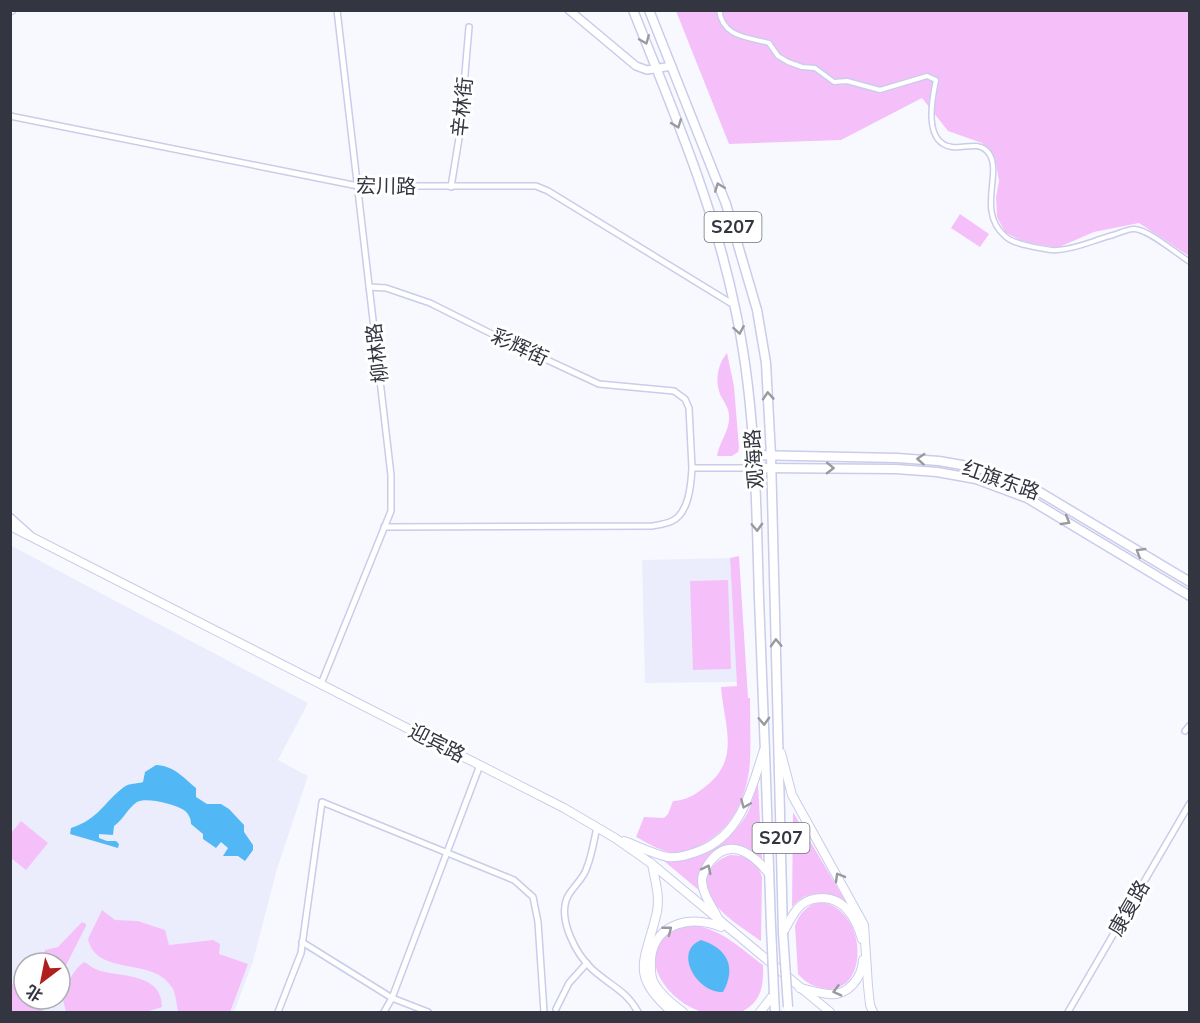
<svg xmlns="http://www.w3.org/2000/svg" width="1200" height="1023" viewBox="0 0 1200 1023" font-family="'Nunito Sans','Noto Sans SC',sans-serif">
<style>
.built{fill:#ebedfc;fill-rule:evenodd}
.green{fill:#f5c0fa}
.water{fill:#52b8f5}
.lines{fill:none;stroke-linecap:round;stroke-linejoin:round}
.pedestrian-casing{stroke:#c9ccea;stroke-width:7}
.minor-casing{stroke:#c9ccea;stroke-width:8}
.tertiary-casing{stroke:#c9ccea;stroke-width:10}
.secondary-casing{stroke:#c9ccea;stroke-width:10}
.primary-casing{stroke:#c9ccea;stroke-width:11}
.pedestrian{stroke:#fff;stroke-width:4}
.minor{stroke:#fff;stroke-width:5}
.tertiary{stroke:#fff;stroke-width:7}
.secondary{stroke:#fff;stroke-width:8}
.primary{stroke:#fff;stroke-width:8}
.primary-bridge-casing{stroke:#c9ccea;stroke-width:11;stroke-linecap:butt}
.primary-bridge{stroke:#fff;stroke-width:8}
.oneway{stroke:#999aa0}
.labels{text-anchor:middle;stroke-width:6;stroke-linejoin:round;paint-order:stroke}
.shield{fill:#fff;stroke:#707279;stroke-width:1.5}
.shield-label{font-size:18px;font-weight:bold;fill:#333540}
.street-label{font-size:20px;fill:#333540;stroke:#fff}
</style>
<rect width="100%" height="100%" fill="#f8f9ff"/>
<!-- built -->
<g class="built">
<path d="M10 545 308 703 278 760 308 776 277 869 253 961 234 1012H11ZM24 963H60V999H24Z"/>
<polygon points="730,558 737,682 645,683 642,560"/>
</g>
<!-- green -->
<g class="green">
<polygon points="676,11 1189,11 1189,256 1139,223 1094,232 1057,248 1021,241 1005,232 997,217 996,197 999,181 995,158 982,143 948,131 922,98 841,140 729,144"/>
<polygon points="960,214 989,234 980,247 951,228"/>
<path d="M727 353 734 386 739 448 738 452 732 456H717C719 443 728 433 729 420 730 411 726 405 722 398 714 383 717 365 727 353Z"/>
<path d="M739 556 748 698H750C750 719 751 741 750 762 747 799 731 832 697 847 690 850 682 853 675 853 661 852 648 843 636 837L644 817 664 818 668 814 673 801C687 800 695 795 706 786 741 759 724 725 721 687L737 686 730 558Z"/>
<polygon points="728,580 731,669 693,670 690,581"/>
<path d="M758 783 762 859C733 833 693 852 701 892L658 856C667 857 678 860 687 858 712 854 738 833 749 810 752 801 755 792 758 783Z"/>
<path d="M793 812 847 904C829 892 807 888 792 907Z"/>
<polygon points="21,821 48,843 26,870 11,858 11,833"/>
<path d="M730 855C746 855 758 862 762 877L761 941C742 927 694 900 709 872 714 863 721 858 730 855Z"/>
<path d="M819 902C869 906 871 999 822 988 812 986 805 982 798 974L795 926C799 913 807 906 819 902Z"/>
<path d="M102 910 115 920 138 921 165 930 169 945 213 940 220 944 219 954 248 964 230 1012H178C177 1006 176 996 173 989 154 955 97 978 88 939Z"/>
<path d="M82 922 86 924V926L60 977V963H24V999H49L42 1012H11C10 997 5 985 21 978L23 961 43 957 45 950 58 947Z"/>
<path d="M691 925C721 928 740 948 763 965 764 986 761 1003 741 1012 728 1012 710 1016 699 1011 655 994 630 936 691 925Z"/>
<path d="M84 962C90 965 95 970 101 971 124 977 162 974 162 1007L146 1012H66C65 1007 63 1002 63 997 65 985 74 969 84 962Z"/>
</g>
<!-- water -->
<g class="water">
<path d="M156 765C174 766 183 777 196 788V797L207 804H221L229 809 244 825V832L253 845V850L245 861 238 856H223L228 848 221 842 216 848 203 839V834L191 824C191 818 188 812 182 809 173 804 146 797 137 802 127 809 124 819 114 826L113 835 99 834V838L107 841H116L119 844 118 848 70 834 71 828C99 819 104 802 124 787 129 783 137 784 143 782L145 772Z"/>
<path d="M701 940C727 948 737 967 723 992 698 994 672 952 701 940Z"/>
</g>
<g class="lines">
<!-- pedestrian casing -->
<g class="pedestrian-casing">
<path id="pedestrian" d="M719 10C723 38 748 37 769 43L778 56 788 62 802 67 815 68 834 82 847 81 880 90 927 76 936 80C932 99 923 143 952 147 964 149 977 141 987 151 1005 170 975 210 1005 236 1012 243 1025 245 1034 247 1041 248 1050 251 1057 250 1077 249 1094 240 1113 235 1120 233 1129 228 1135 229 1149 230 1177 254 1190 262"/>
</g>
<!-- minor casing -->
<g class="minor-casing">
<g id="minor">
<polyline points="10,116 358,186 536,186 548,191 734,305"/>
<polyline points="451,187 460,132 469,27"/>
<polyline points="369,287 386,288 430,303 504,340 599,384 674,391 685,399 689,408 692,468"/>
<path d="M384 527 652 526C658 525 666 524 672 521 689 513 691 485 692 468H755"/>
<polyline points="321,684 391,511 391,475 337,10"/>
<polyline points="1185,731 1190,725"/>
<path d="M597 827C594 840 592 855 587 867 584 879 572 887 567 898 558 920 576 954 592 969 609 985 626 990 638 1012"/>
<polyline points="302,942 392,998 428,1012"/>
<polyline points="556,1009 569,983 587,963"/>
<polyline points="278,1012 301,953 322,802 514,880 533,897 538,922 544,1012"/>
<polyline points="384,1012 392,998 480,765"/>
<polyline points="1068,1012 1190,803"/>
</g>
</g>
<!-- tertiary casing -->
<g class="tertiary-casing">
<g id="tertiary">
<polyline points="569,10 636,66 647,70 672,66"/>
<polyline points="10,11 12,10"/>
</g>
</g>
<!-- secondary casing -->
<g class="secondary-casing">
<g id="secondary">
<polyline points="10,526 564,808 615,838 652,864 830,1012"/>
<polyline points="781,753 792,795 864,925 868,986 870,1005 873,1012"/>
<path d="M624 841C638 846 653 854 668 857 679 858 688 855 699 851 742 835 751 789 764 750"/>
<path d="M652 864C655 881 661 898 656 916 645 961 629 975 672 1012"/>
<path d="M718 918C712 907 702 893 702 880 702 874 706 868 709 863 729 835 754 854 769 874"/>
<path d="M783 933C788 924 793 912 801 905 807 900 814 898 823 898 846 899 856 919 862 939"/>
<path d="M800 988C809 990 819 993 829 994 848 996 862 978 863 960"/>
<path d="M683 1012C672 1004 659 994 653 981 650 974 651 966 651 958 655 922 693 915 721 927"/>
<polyline points="760,1012 774,994"/>
</g>
</g>
<!-- primary casing -->
<g class="primary-casing">
<g id="primary">
<path d="M633 10C672 108 714 205 735 308 756 403 756 501 759 598 763 707 768 817 771 926"/>
<polyline points="649,10 726,204 757,310 766,363 771,455 783,933"/>
<polyline points="754,455 897,458 939,461 979,468 1033,488 1190,582"/>
<polyline points="755,468 896,469 937,472 976,479 1027,498 1190,596"/>
<polyline points="10,518 29,535"/>
<polyline points="774,994 775,1012"/>
</g>
</g>
<!-- pedestrian -->
<use href="#pedestrian" class="pedestrian"/>
<!-- minor -->
<use href="#minor" class="minor"/>
<!-- tertiary -->
<use href="#tertiary" class="tertiary"/>
<!-- secondary -->
<use href="#secondary" class="secondary"/>
<!-- primary -->
<use href="#primary" class="primary"/>
<!-- primary-bridge casing -->
<g class="primary-bridge-casing">
<g id="primary-bridge">
<polyline points="771,926 774,994"/>
<polyline points="783,933 788,1007"/>
</g>
</g>
<!-- primary-bridge -->
<use href="#primary-bridge" class="primary-bridge"/>
</g>
<!-- one-way arrows -->
<defs><path id="oneway-chevron" d="M-2-3.5L2.5 0L-2 3.5" fill="none" stroke-width="1.6" stroke-linecap="round" stroke-linejoin="round" transform="scale(1.5)"/></defs>
<g class="oneway">
<use href="#oneway-chevron" transform="translate(645 40) rotate(68)"/>
<use href="#oneway-chevron" transform="translate(677 124) rotate(69)"/>
<use href="#oneway-chevron" transform="translate(719 187) rotate(-111)"/>
<use href="#oneway-chevron" transform="translate(739 330) rotate(80)"/>
<use href="#oneway-chevron" transform="translate(768 396) rotate(-94)"/>
<use href="#oneway-chevron" transform="translate(921 459) rotate(-176)"/>
<use href="#oneway-chevron" transform="translate(830 468) rotate(1)"/>
<use href="#oneway-chevron" transform="translate(1066 521) rotate(31)"/>
<use href="#oneway-chevron" transform="translate(757 527) rotate(88)"/>
<use href="#oneway-chevron" transform="translate(1140 552) rotate(-149)"/>
<use href="#oneway-chevron" transform="translate(776 643) rotate(-92)"/>
<use href="#oneway-chevron" transform="translate(764 721) rotate(88)"/>
<use href="#oneway-chevron" transform="translate(745 804) rotate(113)"/>
<use href="#oneway-chevron" transform="translate(707 869) rotate(-63)"/>
<use href="#oneway-chevron" transform="translate(839 877) rotate(-120)"/>
<use href="#oneway-chevron" transform="translate(668 930) rotate(-38)"/>
<use href="#oneway-chevron" transform="translate(837 991) rotate(165)"/>
</g>
<g class="labels">
<!-- shield labels -->
<g class="shield">
<rect x="704.5" y="212" width="57" height="30" rx="4.5"/>
<rect x="752.5" y="823" width="57" height="30" rx="4.5"/>
</g>
<g class="shield-label">
<text x="733" y="233">S207</text>
<text x="781" y="844">S207</text>
</g>
<!-- street labels -->
<g class="street-label">
<text transform="translate(462 107) rotate(-84)" y="7">辛林街</text>
<text transform="translate(386 186) rotate(1)" y="7">宏川路</text>
<text transform="translate(520 347) rotate(25)" y="7">彩辉街</text>
<text transform="translate(377 353) rotate(-97)" y="7">柳林路</text>
<text transform="translate(754 459) rotate(-94)" y="7">观海路</text>
<text transform="translate(1001 480) rotate(19)" y="7">红旗东路</text>
<text transform="translate(437 743) rotate(27)" y="7">迎宾路</text>
<text transform="translate(1129 908) rotate(-60)" y="7">康复路</text>
</g>
</g>
<!-- border -->
<rect width="1200" height="1023" fill="none" stroke="#333540" stroke-width="24"/>
<!-- north arrow -->
<g transform="translate(42 981) rotate(212)"><circle r="28" fill="#ffffff" stroke="#adaeb3" stroke-width="1.5"/>
<path d="M0-4.5L10 22L0 15L-10 22Z" fill="#b01f1d"/>
<text y="-9" font-size="16" font-weight="bold" text-anchor="middle" fill="#333540">北</text>
</g>
</svg>
